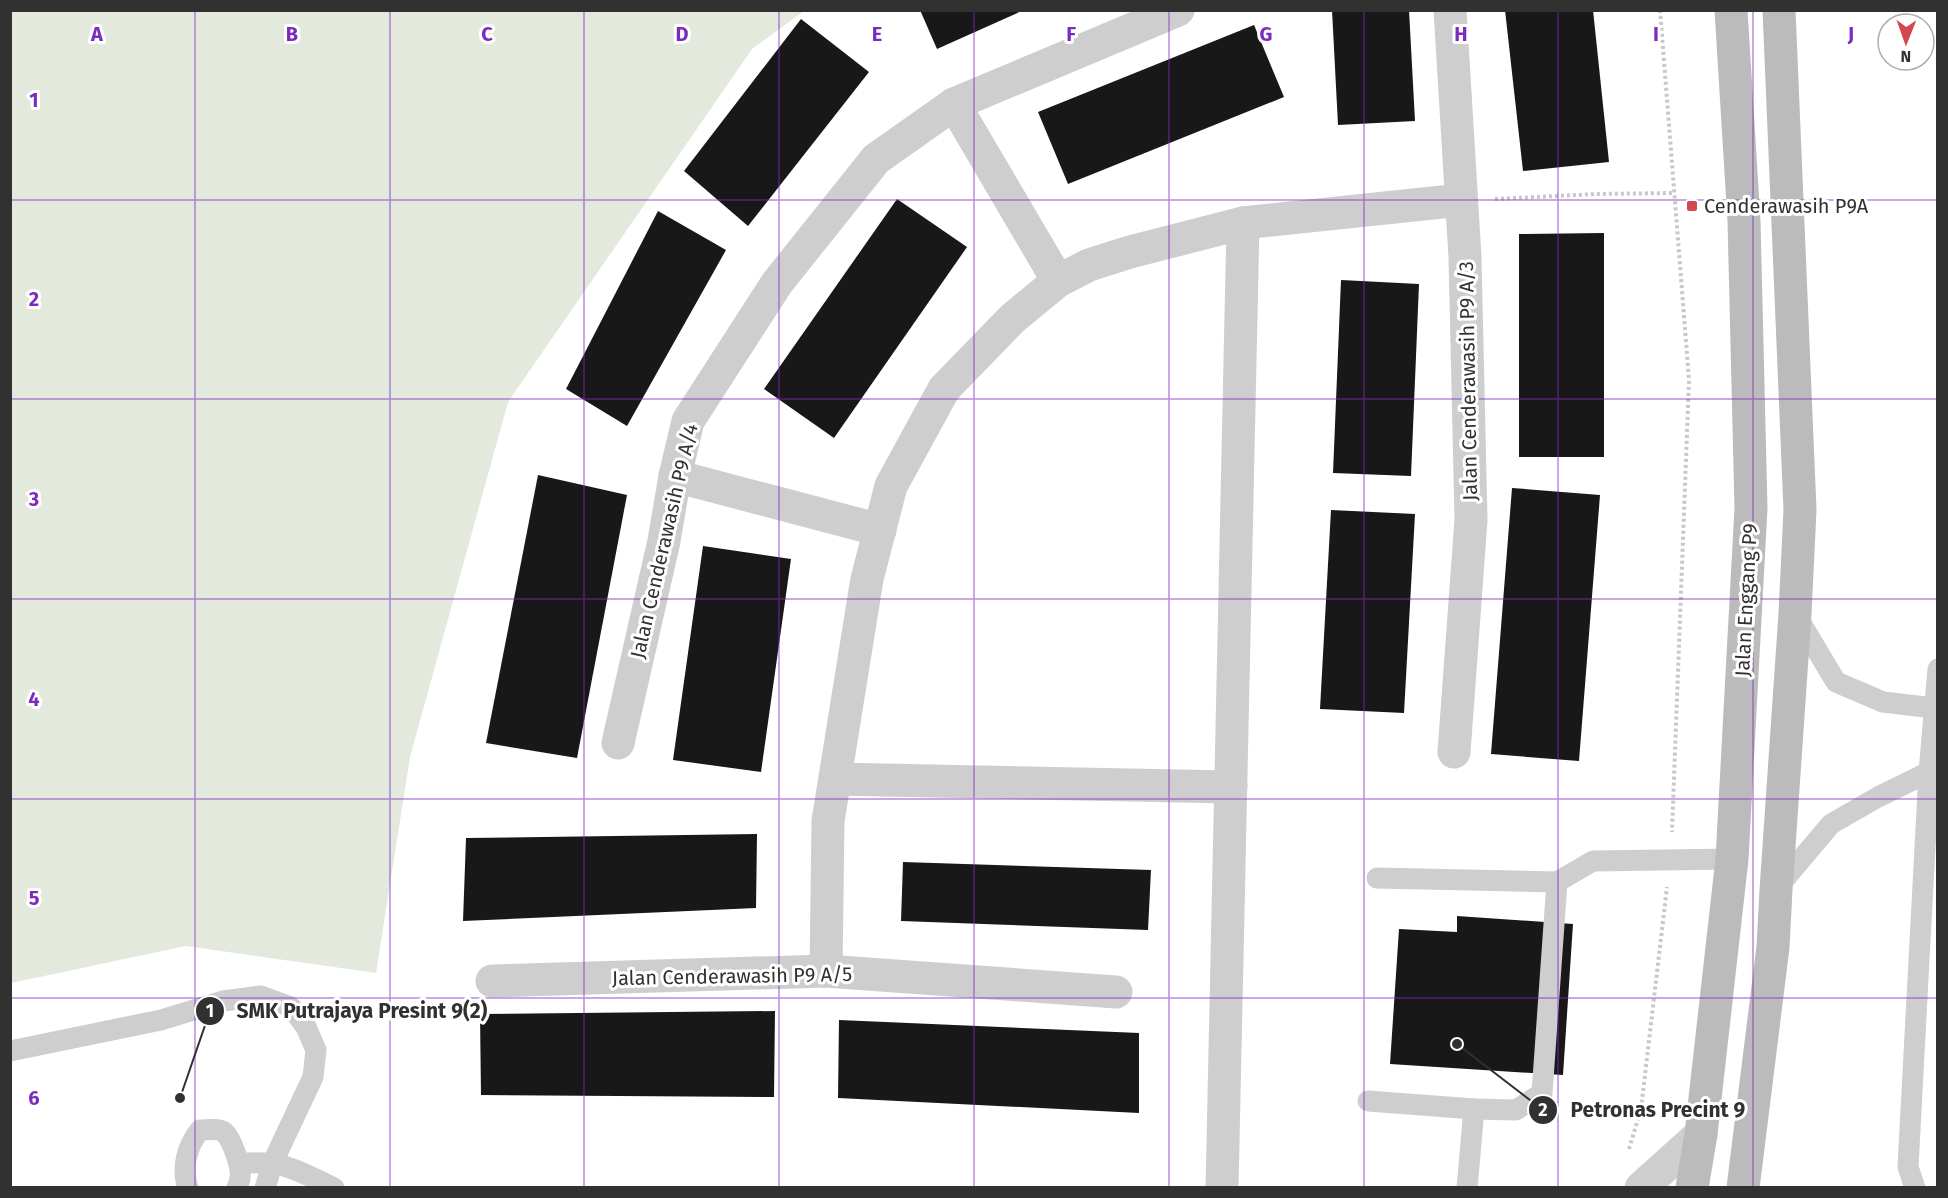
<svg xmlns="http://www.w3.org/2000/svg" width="1948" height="1198" viewBox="0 0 1948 1198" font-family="'Fira Sans',sans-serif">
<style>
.green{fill:#e3e9dd}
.building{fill:#181818}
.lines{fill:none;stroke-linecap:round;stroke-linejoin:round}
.path{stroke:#c8c8c8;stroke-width:4;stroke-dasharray:3 3;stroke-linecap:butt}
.service{stroke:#cecece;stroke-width:21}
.minor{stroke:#cecece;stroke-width:33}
.tertiary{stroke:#cecece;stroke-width:33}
.secondary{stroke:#bbb;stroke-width:33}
.grid{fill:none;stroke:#7b2cbf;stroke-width:1.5;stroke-opacity:0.55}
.poi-dot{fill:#d34751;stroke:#fff;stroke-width:2}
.labels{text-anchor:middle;stroke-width:6;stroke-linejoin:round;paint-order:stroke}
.poi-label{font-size:20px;fill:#313131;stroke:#fff;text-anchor:start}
.street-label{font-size:20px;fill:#313131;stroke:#fff}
.grid-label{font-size:20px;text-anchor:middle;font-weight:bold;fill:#7b2cbf;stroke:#fff;stroke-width:6;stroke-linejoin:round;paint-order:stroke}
.leader{fill:none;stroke:#313131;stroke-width:2}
.callout-dot{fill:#313131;stroke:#fff;stroke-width:2}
.mark-label{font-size:18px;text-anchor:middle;font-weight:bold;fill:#fff}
.callout-label{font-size:21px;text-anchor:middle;font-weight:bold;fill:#313131;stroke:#fff;stroke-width:6;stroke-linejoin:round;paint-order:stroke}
</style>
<rect width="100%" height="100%" fill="#fff"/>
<!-- green -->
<polygon class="green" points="10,11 804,11 752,49 508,402 410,757 376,973 186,946 11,983"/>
<!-- building -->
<g class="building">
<polygon points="920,10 1024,10 937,49"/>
<polygon points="1332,10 1409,10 1415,121 1338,125"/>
<polygon points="1505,10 1593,10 1609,162 1523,171"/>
<polygon points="801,19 869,72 748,226 684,171"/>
<polygon points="1254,25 1284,97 1068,184 1038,112"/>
<polygon points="897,199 967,247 834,438 764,389"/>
<polygon points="658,211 726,250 627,426 566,389"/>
<polygon points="1604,233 1604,457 1519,457 1519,234"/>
<polygon points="1341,280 1419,284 1411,476 1333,473"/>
<polygon points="538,475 627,495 577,758 486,743"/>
<polygon points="1512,488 1600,495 1579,761 1491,754"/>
<polygon points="1331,510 1415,514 1404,713 1320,709"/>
<polygon points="703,546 791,559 761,772 673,760"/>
<polygon points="757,834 756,908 463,921 466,838"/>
<polygon points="903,862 1151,870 1148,930 901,921"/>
<polygon points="1457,916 1573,924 1563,1075 1390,1064 1399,929 1457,932"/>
<polygon points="775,1011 774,1097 481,1095 480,1014"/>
<polygon points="839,1020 1139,1033 1139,1113 838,1098"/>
</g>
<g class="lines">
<!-- path -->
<g class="path">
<polyline points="1660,10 1689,380 1672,832"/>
<polyline points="1495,199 1597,194 1675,193"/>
<polyline points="1629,1149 1641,1109 1667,887"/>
</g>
<!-- service -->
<g class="service">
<polyline points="1796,615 1836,682 1883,702 1934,708"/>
<polyline points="1377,878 1557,882"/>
<polyline points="1777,888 1831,824 1878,797 1929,772"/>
<polyline points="10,1051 161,1020 223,1001 261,996 291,1007 306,1027 316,1050 313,1077 273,1162 265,1188"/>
<polyline points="1368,1101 1474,1109"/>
<path d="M239 1164C281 1159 297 1170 334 1188"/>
<path d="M188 1188C181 1168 187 1146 200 1130 207 1130 218 1128 224 1132 232 1139 242 1168 240 1178 240 1181 238 1184 237 1188"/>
<polyline points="1467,1188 1474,1109 1516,1110 1542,1093 1557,882 1593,861 1732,859"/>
<polyline points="1915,1188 1908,1167 1929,772 1938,669"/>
</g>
<!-- minor -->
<g class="minor">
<polyline points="1450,10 1465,257 1471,520 1454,752"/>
<polyline points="954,104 1058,281"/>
<polyline points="675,476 880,530"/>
<polyline points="618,743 664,541 675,476 688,421 777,283 876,159 954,104 1178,10"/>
<polyline points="835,779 1231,787"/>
<polyline points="826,971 828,821 867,579 891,486 944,389 1013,318 1058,281 1089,265 1130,252 1243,223 1461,200"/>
<polyline points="492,981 826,971 1116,992"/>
<polyline points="1222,1188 1243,223"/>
</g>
<!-- tertiary -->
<polyline class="tertiary" points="1641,1188 1701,1134"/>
<!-- secondary -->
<g class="secondary">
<polyline points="1692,1188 1701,1134 1732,859 1751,508 1744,221 1731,10"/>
<polyline points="1743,1188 1773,947 1776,890 1795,614 1800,510 1779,10"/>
</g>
</g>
<!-- grid -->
<path class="grid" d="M195 10V1188M390 10V1188M584 10V1188M779 10V1188M974 10V1188M1169 10V1188M1364 10V1188M1558 10V1188M1753 10V1188M10 200H1938M10 399H1938M10 599H1938M10 799H1938M10 998H1938"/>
<!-- markers -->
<rect class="poi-dot" x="1686" y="200" width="12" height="12" rx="3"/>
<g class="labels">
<!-- poi labels -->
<g class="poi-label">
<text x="1704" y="213">Cenderawasih P9A</text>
</g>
<!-- street labels -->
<g class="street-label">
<text transform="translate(1468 381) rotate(-91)" y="7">Jalan Cenderawasih P9 A/3</text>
<text transform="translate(664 541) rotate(-77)" y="7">Jalan Cenderawasih P9 A/4</text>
<text transform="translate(1746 600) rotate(-87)" y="7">Jalan Enggang P9</text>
<text transform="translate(732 976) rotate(-1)" y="7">Jalan Cenderawasih P9 A/5</text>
</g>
</g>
<g class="grid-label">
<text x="97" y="41">A</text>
<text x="292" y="41">B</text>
<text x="487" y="41">C</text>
<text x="682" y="41">D</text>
<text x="877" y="41">E</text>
<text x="1071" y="41">F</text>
<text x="1266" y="41">G</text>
<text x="1461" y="41">H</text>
<text x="1656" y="41">I</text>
<text x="1851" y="41">J</text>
<text x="34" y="107">1</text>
<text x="34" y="306">2</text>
<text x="34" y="506">3</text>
<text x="34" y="706">4</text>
<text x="34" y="905">5</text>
<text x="34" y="1105">6</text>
</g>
<!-- callouts -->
<path class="leader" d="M180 1098L210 1011M1457 1044L1543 1110"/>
<g class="callout-dot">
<circle cx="180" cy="1098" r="6"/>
<circle cx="1457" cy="1044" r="6"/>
<circle cx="210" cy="1011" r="15"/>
<circle cx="1543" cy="1110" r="15"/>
</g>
<g class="mark-label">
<text x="210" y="1017">1</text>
<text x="1543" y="1116">2</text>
</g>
<g class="callout-label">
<text x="362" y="1018">SMK Putrajaya Presint 9(2)</text>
<text x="1658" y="1117">Petronas Precint 9</text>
</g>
<!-- border -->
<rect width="1948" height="1198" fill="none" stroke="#313131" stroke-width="24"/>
<!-- north arrow -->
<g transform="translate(1906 42) rotate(181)"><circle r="28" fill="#ffffff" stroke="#adadad" stroke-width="1.5"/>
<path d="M0-4.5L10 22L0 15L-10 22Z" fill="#d34751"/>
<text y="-9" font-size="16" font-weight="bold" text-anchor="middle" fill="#313131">N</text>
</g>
</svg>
